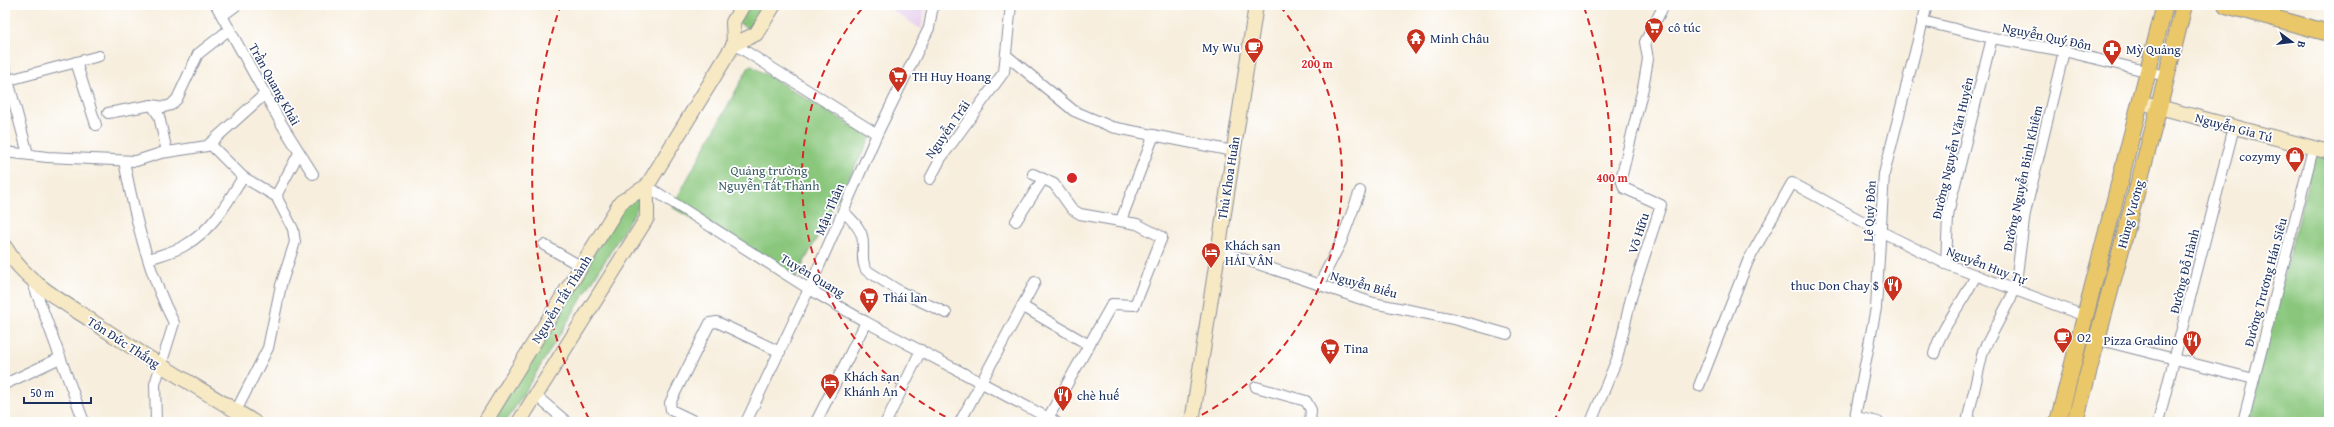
<svg xmlns="http://www.w3.org/2000/svg" width="2334" height="427" viewBox="0 0 2334 427" font-family="'Gentium Book Plus',serif">
<style>
.built{fill:#e7d2ef}
.green{fill:#8ac77d;stroke:#527b6e}
.lines{fill:none;stroke-linecap:round;stroke-linejoin:round}
.street-casing{stroke:#898e9e;stroke-width:12}
.secondary-casing{stroke:#898e9e;stroke-width:16}
.primary-casing{stroke:#898e9e;stroke-width:18}
.street{stroke:#fff;stroke-width:10}
.secondary{stroke:#f7e9c3;stroke-width:14}
.primary{stroke:#eac769;stroke-width:16}
.ring{fill:none;stroke:#d62828;stroke-width:2;stroke-dasharray:7 5}
.labels{text-anchor:middle;stroke-width:3.5;stroke-linejoin:round;paint-order:stroke}
.poi-label{font-size:13px;fill:#1b2f5e;stroke:#fff;text-anchor:start}
.street-label{font-size:13px;fill:#1b2f5e;stroke:#fff}
.park-label{font-size:13px;fill:#3c5d67;stroke:#fff}
.centre{fill:#d62828;stroke:#fff;stroke-width:2}
.ring-label{font-size:12px;text-anchor:middle;font-weight:bold;fill:#d62828;stroke:#fff;stroke-width:3.5;stroke-linejoin:round;paint-order:stroke}
</style>
<rect width="100%" height="100%" fill="#fff"/>
<filter id="ink" filterUnits="userSpaceOnUse"><feTurbulence type="fractalNoise" baseFrequency=".025" numOctaves="2"/><feDisplacementMap in="SourceGraphic" scale="8" xChannelSelector="R" yChannelSelector="G"/><feConvolveMatrix kernelMatrix="1 2 1 2 8 2 1 2 1" color-interpolation-filters="sRGB"/></filter>
<filter id="wash" filterUnits="userSpaceOnUse"><feTurbulence type="fractalNoise" baseFrequency=".012" numOctaves="4" result="noise"/><feDisplacementMap in="SourceGraphic" scale="16" xChannelSelector="R" yChannelSelector="G"/><feGaussianBlur stdDeviation="0.9" result="paint"/><feColorMatrix in="noise" values="0 0 0 0 0 0 0 0 0 0 0 0 0 0 0 0 0 1.4 0 .05"/><feComposite in="paint" operator="in"/></filter>
<g filter="url(#wash)">
<rect width="100%" height="100%" fill="#f7eedd"/>
<!-- built -->
<polygon class="built" points="884,5 926,5 921,29"/>
<!-- green -->
<g class="green">
<polygon points="744,5 763,5 749,29 735,21"/>
<polygon points="750,65 871,137 795,279 672,207"/>
<polygon points="2315,154 2329,158 2329,422 2246,422"/>
<polygon points="630,195 641,202 506,422 491,422"/>
</g>
</g>
<g filter="url(#ink)">
<g class="lines">
<!-- street casing -->
<g class="street-casing">
<g id="street">
<polyline points="216,5 281,123 313,174"/>
<polyline points="222,16 237,5"/>
<polyline points="1922,21 1992,38 2064,51 2166,76"/>
<polyline points="734,44 877,134"/>
<polyline points="1006,55 1074,111 1112,127 1233,151"/>
<polyline points="76,62 96,125"/>
<polyline points="5,69 28,154"/>
<polyline points="9,80 99,56"/>
<polyline points="152,105 159,116 167,152"/>
<polyline points="108,113 152,105 164,107 171,105 177,99 198,54 230,29"/>
<polyline points="210,144 243,177 277,197"/>
<polyline points="5,152 47,157 136,161 161,153 207,146 265,94"/>
<path d="M124 161C135 217 148 273 174 323L155 384 156 422"/>
<polyline points="1033,174 1054,184 1072,209 1080,214 1137,224 1162,237 1135,305 1112,304 1048,418"/>
<polyline points="930,179 941,158 1004,72 1011,5"/>
<polyline points="647,186 809,289 866,322 1056,422"/>
<path d="M843 211C850 218 859 226 862 236 865 248 860 259 866 270L901 292 946 313"/>
<polyline points="1121,220 1154,135"/>
<polyline points="1016,221 1043,179"/>
<polyline points="544,245 582,267"/>
<polyline points="1217,250 1373,303 1454,319 1507,334"/>
<path d="M149 259C160 255 173 252 184 246 211 231 227 204 243 177"/>
<polyline points="1946,264 1948,217 1951,200 1992,38"/>
<polyline points="31,278 84,422"/>
<polyline points="1319,285 1341,242 1360,191"/>
<polyline points="1022,306 1089,345"/>
<polyline points="2080,335 2254,379"/>
<path d="M1934 354C1942 325 1963 303 1976 275"/>
<polyline points="5,384 60,358"/>
<polyline points="1699,386 1748,261 1792,183 1882,232 1946,264 2085,316"/>
<polyline points="1256,387 1306,401 1311,410 1310,422"/>
<polyline points="535,395 567,422"/>
<polyline points="236,411 268,348 281,285 295,242 293,229 278,200 277,194 299,153"/>
<polyline points="1856,417 1878,422"/>
<polyline points="696,422 671,410 670,403 710,323 717,322 780,352"/>
<polyline points="746,422 809,289 877,134 929,28 933,5"/>
<polyline points="816,422 866,322"/>
<polyline points="886,422 921,350"/>
<polyline points="960,422 1035,282"/>
<polyline points="1591,422 1617,359 1631,298 1661,205 1624,188 1621,179 1643,88 1648,59 1645,42 1664,5"/>
<polyline points="1854,422 1876,308 1884,174 1927,5"/>
<polyline points="1967,422 1983,351 2015,290 2025,213 2064,51"/>
<polyline points="2158,422 2234,127"/>
<polyline points="2243,422 2313,149"/>
</g>
</g>
<!-- secondary casing -->
<g class="secondary-casing">
<g id="secondary">
<polyline points="734,44 756,34 774,5"/>
<polyline points="2140,102 2329,152"/>
<path d="M5 247C24 280 58 299 89 319 143 356 199 388 254 422"/>
<polyline points="485,422 621,202 647,186 734,44 733,22 743,5"/>
<polyline points="519,422 647,218 647,186"/>
<polyline points="1192,422 1256,5"/>
</g>
</g>
<!-- primary casing -->
<g class="primary-casing">
<g id="primary">
<polyline points="2226,5 2329,33"/>
<polyline points="2058,422 2165,5"/>
<polyline points="2075,422 2159,107 2184,5"/>
</g>
</g>
<!-- street -->
<use href="#street" class="street"/>
<!-- secondary -->
<use href="#secondary" class="secondary"/>
<!-- primary -->
<use href="#primary" class="primary"/>
</g>
</g>
<!-- distance rings -->
<g class="ring">
<path d="M956 422A270 270 0 0 1 864 6M1280 6A270 270 0 0 1 1188 422"/>
<path d="M589 419A540 540 0 0 1 560 7M1584 7A540 540 0 0 1 1555 419"/>
</g>
<!-- icons -->
<defs>
<g id="supermarket-pin" transform="scale(1)"><path d="M0 17L-7.5 6A9.5 9.5 0 1 1 7.5 6Z" fill="#c8321e" stroke="#fff"/><path d="M-6-5.5h2.5l.6 2H6L4.5 2H-2.5L-4.4-4H-6ZM-1.5 3.2a1.3 1.3 0 1 0 .1 0ZM3 3.2a1.3 1.3 0 1 0 .1 0Z" fill="#fff"/></g>
<g id="temple-pin" transform="scale(1)"><path d="M0 17L-7.5 6A9.5 9.5 0 1 1 7.5 6Z" fill="#c8321e" stroke="#fff"/><path d="M0-6L5-2H3V0L6.5 2.5H4V6H1.5V3h-3V6H-4V2.5H-6.5L-3 0V-2H-5Z" fill="#fff"/></g>
<g id="cafe-pin" transform="scale(1)"><path d="M0 17L-7.5 6A9.5 9.5 0 1 1 7.5 6Z" fill="#c8321e" stroke="#fff"/><path d="M-5.5-4.5H6V0H3Q3 3.5 0 3.5H-2.5Q-5.5 3.5-5.5 0ZM3-3.2v2h1.7v-2ZM-6 4.5H4V6H-6Z" fill="#fff"/></g>
<g id="pharmacy-pin" transform="scale(1)"><path d="M0 17L-7.5 6A9.5 9.5 0 1 1 7.5 6Z" fill="#c8321e" stroke="#fff"/><path d="M-2-6h4v4h4v4h-4v4h-4v-4h-4v-4h4Z" fill="#fff"/></g>
<g id="shop-pin" transform="scale(1)"><path d="M0 17L-7.5 6A9.5 9.5 0 1 1 7.5 6Z" fill="#c8321e" stroke="#fff"/><path d="M-5-2.5h2.3a2.7 3.5 0 0 1 5.4 0H5L5.5 6h-11ZM-1.5-2.5h3a1.5 2.3 0 0 0-3 0Z" fill="#fff"/></g>
<g id="hotel-pin" transform="scale(1)"><path d="M0 17L-7.5 6A9.5 9.5 0 1 1 7.5 6Z" fill="#c8321e" stroke="#fff"/><path d="M-6-4.5h1.5V1H6V5H4.5V3h-9V5H-6ZM-4 0a1.8 1.8 0 1 1 3.6 0ZM.5 0V-2.5h3Q6-2.5 6 0Z" fill="#fff"/></g>
<g id="restaurant-pin" transform="scale(1)"><path d="M0 17L-7.5 6A9.5 9.5 0 1 1 7.5 6Z" fill="#c8321e" stroke="#fff"/><path d="M-5-6h1v4h1v-4h1v4h1v-4h1v5L-1.5 .5V6h-2V.5L-5-1ZM5-6V6H3V1.5H1.5Q1.5-4 5-6Z" fill="#fff"/></g>
</defs>
<g fill-rule="evenodd">
<use href="#supermarket-pin" x="1654" y="27"/>
<use href="#temple-pin" x="1416" y="38"/>
<use href="#cafe-pin" x="1254" y="47"/>
<use href="#pharmacy-pin" x="2112" y="49"/>
<use href="#supermarket-pin" x="898" y="76"/>
<use href="#shop-pin" x="2295" y="156"/>
<use href="#hotel-pin" x="1211" y="252"/>
<use href="#restaurant-pin" x="1893" y="285"/>
<use href="#supermarket-pin" x="869" y="297"/>
<use href="#cafe-pin" x="2063" y="337"/>
<use href="#restaurant-pin" x="2192" y="340"/>
<use href="#supermarket-pin" x="1330" y="348"/>
<use href="#hotel-pin" x="830" y="383"/>
<use href="#restaurant-pin" x="1063" y="395"/>
</g>
<g class="labels">
<!-- poi labels -->
<g class="poi-label">
<text x="1668" y="32">cô túc</text>
<text x="1430" y="43">Minh Châu</text>
<text x="1240" y="52" text-anchor="end">My Wu</text>
<text x="2126" y="54">Mỳ Quảng</text>
<text x="912" y="81">TH Huy Hoang</text>
<text x="2281" y="161" text-anchor="end">cozymy</text>
<text x="1225" y="250">Khách sạn<tspan x="1225" dy="15">HẢI VÂN</tspan></text>
<text x="1879" y="290" text-anchor="end">thuc Don Chay $</text>
<text x="883" y="302">Thái lan</text>
<text x="2077" y="342">O2</text>
<text x="2178" y="345" text-anchor="end">Pizza Gradino</text>
<text x="1344" y="353">Tina</text>
<text x="844" y="381">Khách sạn<tspan x="844" dy="15">Khánh An</tspan></text>
<text x="1077" y="400">chè huế</text>
</g>
<!-- street labels -->
<g class="street-label">
<text transform="translate(2047 36) rotate(12)" y="5">Nguyễn Quý Đôn</text>
<text transform="translate(275 84) rotate(61)" y="5">Trần Quang Khải</text>
<text transform="translate(2234 127) rotate(15)" y="5">Nguyễn Gia Tú</text>
<text transform="translate(947 129) rotate(-55)" y="5">Nguyễn Trãi</text>
<text transform="translate(1952 148) rotate(-77)" y="5">Đường Nguyễn Văn Huyên</text>
<text transform="translate(1228 178) rotate(-81)" y="5">Thủ Khoa Huân</text>
<text transform="translate(2022 178) rotate(-78)" y="5">Đường Nguyễn Bỉnh Khiêm</text>
<text transform="translate(829 209) rotate(-67)" y="5">Mậu Thân</text>
<text transform="translate(1869 211) rotate(-87)" y="5">Lê Quý Đôn</text>
<text transform="translate(2130 214) rotate(-75)" y="5">Hùng Vương</text>
<text transform="translate(1638 233) rotate(-72)" y="5">Võ Hữu</text>
<text transform="translate(1987 265) rotate(21)" y="5">Nguyễn Huy Tự</text>
<text transform="translate(2184 271) rotate(-76)" y="5">Đường Đỗ Hành</text>
<text transform="translate(813 275) rotate(31)" y="5">Tuyên Quang</text>
<text transform="translate(2265 282) rotate(-75)" y="5">Đường Trương Hán Siêu</text>
<text transform="translate(1364 284) rotate(16)" y="5">Nguyễn Biểu</text>
<text transform="translate(561 299) rotate(-58)" y="5">Nguyễn Tất Thành</text>
<text transform="translate(124 342) rotate(33)" y="5">Tôn Đức Thắng</text>
</g>
<!-- park labels -->
<g class="park-label">
<text x="769" y="175">Quảng trường<tspan x="769" dy="15">Nguyễn Tất Thành</tspan></text>
</g>
</g>
<circle cx="1072" cy="178" r="6" class="centre"/>
<g class="ring-label">
<text x="1317" y="68">200 m</text>
<text x="1612" y="182">400 m</text>
</g>
<!-- margin -->
<rect width="2334" height="427" fill="none" stroke="#fff" stroke-width="20"/>
<!-- north arrow -->
<g transform="translate(2292 42) rotate(105)" stroke="#ffffff" stroke-width="3" paint-order="stroke">
<path d="M0-3L7 15L0 10L-7 15Z" fill="#1b2f5e"/>
<text y="-6" font-size="11" font-weight="bold" text-anchor="middle" fill="#1b2f5e">B</text>
</g>
<!-- scale -->
<path d="M24 397v6h67v-6" fill="none" stroke="#1b2f5e" stroke-width="2"/>
<text x="30" y="397" font-size="12" fill="#1b2f5e" stroke="#ffffff" stroke-width="3" paint-order="stroke">50 m</text>
</svg>
